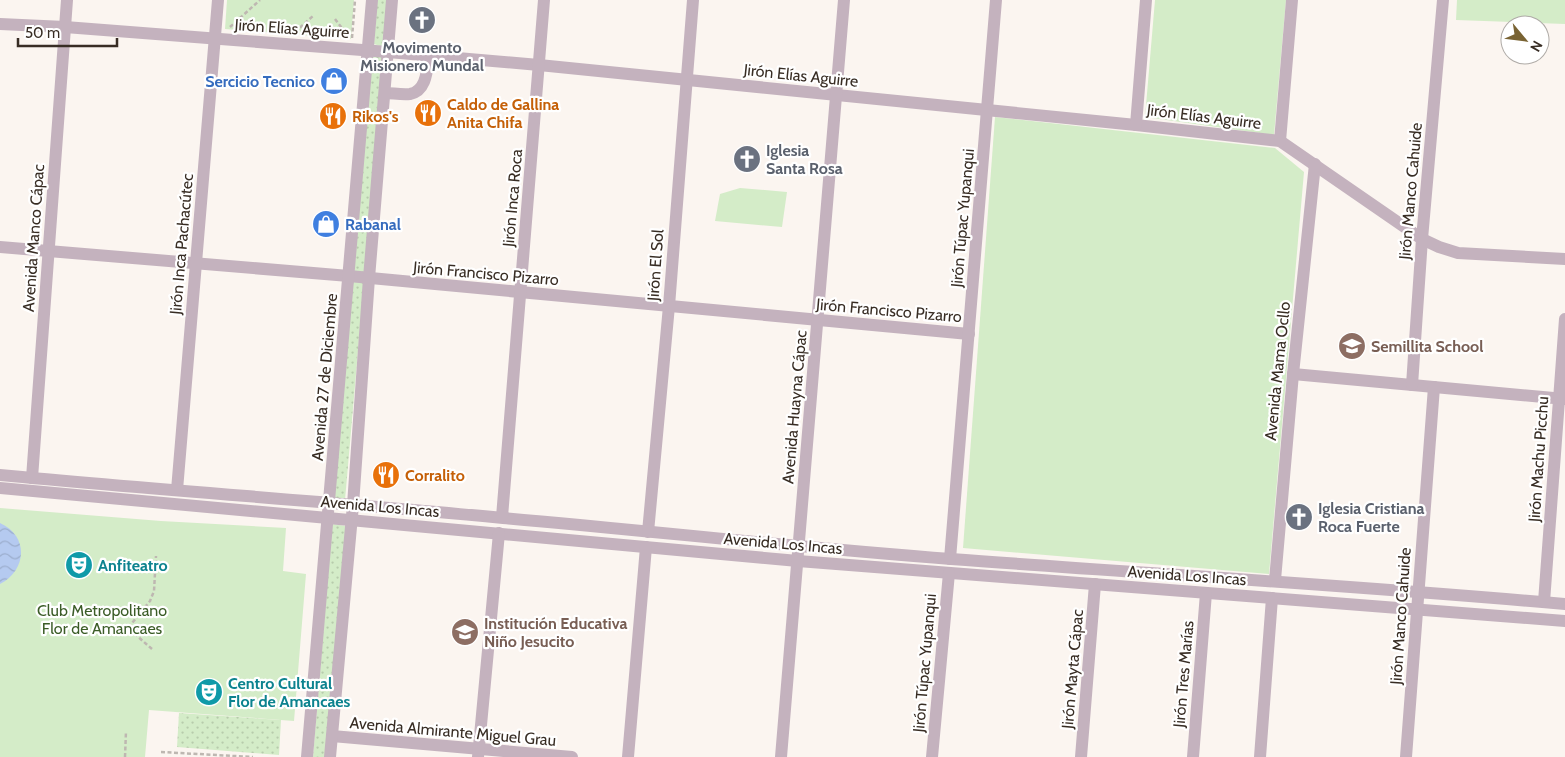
<svg xmlns="http://www.w3.org/2000/svg" width="1565" height="757" viewBox="0 0 1565 757" font-family="Cabin,sans-serif">
<style>
.grass{fill:url(#grass-dots)}
.park{fill:#d4ecc8}
.water{fill:url(#water-waves)}
.lines{fill:none;stroke-linecap:round;stroke-linejoin:round}
.path{stroke:#beb7b1;stroke-width:2.5;stroke-dasharray:4 2.5;stroke-linecap:butt}
.minor{stroke:#c4b2be;stroke-width:12}
.labels{text-anchor:middle;stroke-width:4.5;stroke-linejoin:round;paint-order:stroke}
.street-label{font-size:16px;fill:#382d24;stroke:#fff}
.worship-label{font-size:16px;font-weight:bold;fill:#5b616d;stroke:#fff;text-anchor:start}
.shop-label{font-size:16px;font-weight:bold;fill:#366cbe;stroke:#fff;text-anchor:end}
.food-label{font-size:16px;font-weight:bold;fill:#c56008;stroke:#fff;text-anchor:start}
.education-label{font-size:16px;font-weight:bold;fill:#785e54;stroke:#fff;text-anchor:start}
.culture-label{font-size:16px;font-weight:bold;fill:#0d838f;stroke:#fff;text-anchor:start}
.park-label{font-size:16px;fill:#3b5c27;stroke:#fff}
</style>
<defs>
<pattern id="grass-dots" width="8" height="8" patternUnits="userSpaceOnUse" patternTransform="scale(1.25)"><rect width="8" height="8" fill="#d4ecc8"/><path d="M2 2h.1M6 6h.1" fill="none" stroke="#b7cbac" stroke-width="1.8" stroke-linecap="round"/></pattern>
<pattern id="water-waves" width="16" height="10" patternUnits="userSpaceOnUse" patternTransform="scale(1.25)"><rect width="16" height="10" fill="#b5caf0"/><path d="M0 5q4-4 8 0t8 0" fill="none" stroke="#9caece"/></pattern>
</defs>
<rect width="100%" height="100%" fill="#fbf5f0"/>
<!-- grass -->
<g class="grass">
<polygon points="377,0 387,0 383,47 374,44"/>
<polygon points="372,55 383,56 365,275 354,274"/>
<polygon points="353,281 364,282 345,500 334,499"/>
<polygon points="332,524 346,526 325,757 313,757"/>
<polygon points="179,713 281,720 279,755 177,747"/>
</g>
<!-- park -->
<g class="park">
<polygon points="227,0 354,0 351,39 225,29"/>
<polygon points="1155,0 1286,0 1274,135 1145,117"/>
<polygon points="1457,0 1565,0 1565,24 1456,20"/>
<polygon points="995,117 1275,148 1304,172 1269,574 963,548"/>
<polygon points="740,188 787,192 782,227 715,221 720,194"/>
<polygon points="0,508 161,521 286,528 283,571 306,574 294,721 149,710 145,757 0,757"/>
</g>
<!-- water -->
<path class="water" d="M0 523C29 536 27 570 0 584Z"/>
<g class="lines">
<!-- path -->
<g class="path">
<polyline points="335,19 348,36"/>
<polyline points="230,27 260,0"/>
<polyline points="295,32 313,16"/>
<polyline points="352,38 355,0"/>
<polyline points="152,649 128,628 150,601 154,591 156,556"/>
<polyline points="161,752 253,757"/>
<polyline points="125,757 126,731"/>
</g>
<!-- minor -->
<g class="minor">
<polyline points="0,24 65,27 388,52 539,65 1136,125 1280,141 1422,239 1439,247 1458,253 1565,259"/>
<path d="M385 93C392 93 402 95 410 94 427 91 427 69 429 56"/>
<polyline points="1136,125 1146,0"/>
<polyline points="1280,141 1292,0"/>
<polyline points="0,247 349,276 969,334"/>
<polyline points="1293,374 1565,399"/>
<polyline points="1412,385 1422,239 1443,0"/>
<path d="M0 475C168 491 336 502 503 518 653 531 802 548 951 559 1156 574 1361 586 1565 604"/>
<polyline points="32,478 67,0"/>
<polyline points="0,488 798,561 1565,621"/>
<polyline points="177,490 218,0"/>
<polyline points="502,517 544,0"/>
<polyline points="648,532 669,306 693,0"/>
<polyline points="950,559 996,0"/>
<polyline points="1275,580 1293,374 1315,164"/>
<polyline points="1544,602 1565,319"/>
<polyline points="332,736 572,757"/>
<polyline points="307,757 372,0"/>
<polyline points="330,757 353,505 369,278 392,0"/>
<polyline points="478,757 499,533"/>
<polyline points="628,757 646,547"/>
<polyline points="781,757 844,0"/>
<polyline points="932,757 949,573"/>
<polyline points="1081,757 1095,584"/>
<polyline points="1193,757 1206,593"/>
<polyline points="1260,757 1272,598"/>
<polyline points="1406,757 1434,387"/>
</g>
</g>
<!-- icons -->
<defs>
<g id="church-disc" transform="scale(1.4375)"><circle r="9.5" fill="#6b7280" stroke="#fff"/><path d="M-1.2-6h2.4v3.5h3.3v2.4h-3.3V6h-2.4V-.1h-3.3v-2.4h3.3Z" fill="#fff"/></g>
<g id="shop-disc" transform="scale(1.4375)"><circle r="9.5" fill="#3f7fe0" stroke="#fff"/><path d="M-5-2.5h2.3a2.7 3.5 0 0 1 5.4 0H5L5.5 6h-11ZM-1.5-2.5h3a1.5 2.3 0 0 0-3 0Z" fill="#fff"/></g>
<g id="restaurant-disc" transform="scale(1.4375)"><circle r="9.5" fill="#e8710a" stroke="#fff"/><path d="M-5-6h1v4h1v-4h1v4h1v-4h1v5L-1.5 .5V6h-2V.5L-5-1ZM5-6V6H3V1.5H1.5Q1.5-4 5-6Z" fill="#fff"/></g>
<g id="school-disc" transform="scale(1.4375)"><circle r="9.5" fill="#8d6e63" stroke="#fff"/><path d="M0-5L7-2L0 1L-7-2ZM-4 1L0 2.5L4 1V4Q0 6-4 4Z" fill="#fff"/></g>
<g id="theatre-disc" transform="scale(1.4375)"><circle r="9.5" fill="#0f9aa8" stroke="#fff"/><path d="M-5-5.5Q0-4 5-5.5V0Q5 5 0 6Q-5 5-5 0ZM-3.3-2.5H-1v1.5H-3.3ZM1-2.5H3.3v1.5H1ZM-2.8 1Q0 5.5 2.8 1Z" fill="#fff"/></g>
</defs>
<g fill-rule="evenodd">
<use href="#church-disc" x="422" y="20"/>
<use href="#shop-disc" x="334" y="81"/>
<use href="#restaurant-disc" x="428" y="113"/>
<use href="#restaurant-disc" x="333" y="116"/>
<use href="#church-disc" x="747" y="159"/>
<use href="#shop-disc" x="326" y="224"/>
<use href="#school-disc" x="1352" y="346"/>
<use href="#restaurant-disc" x="386" y="475"/>
<use href="#church-disc" x="1299" y="517"/>
<use href="#theatre-disc" x="79" y="565"/>
<use href="#school-disc" x="465" y="632"/>
<use href="#theatre-disc" x="209" y="692"/>
</g>
<g class="labels">
<!-- street labels -->
<g class="street-label">
<text transform="translate(292 28) rotate(4)" y="6">Jirón Elías Aguirre</text>
<text transform="translate(801 75) rotate(6)" y="6">Jirón Elías Aguirre</text>
<text transform="translate(1204 116) rotate(7)" y="6">Jirón Elías Aguirre</text>
<text transform="translate(1410 191) rotate(-85)" y="6">Jirón Manco Cahuide</text>
<text transform="translate(512 198) rotate(-85)" y="6">Jirón Inca Roca</text>
<text transform="translate(962 218) rotate(-85)" y="6">Jirón Túpac Yupanqui</text>
<text transform="translate(33 238) rotate(-86)" y="6">Avenida Manco Cápac</text>
<text transform="translate(181 244) rotate(-85)" y="6">Jirón Inca Pachacútec</text>
<text transform="translate(655 265) rotate(-86)" y="6">Jirón El Sol</text>
<text transform="translate(486 273) rotate(5)" y="6">Jirón Francisco Pizarro</text>
<text transform="translate(889 310) rotate(5)" y="6">Jirón Francisco Pizarro</text>
<text transform="translate(1277 371) rotate(-84)" y="6">Avenida Mama Ocllo</text>
<text transform="translate(324 377) rotate(-85)" y="6">Avenida 27 de Diciembre</text>
<text transform="translate(794 407) rotate(-85)" y="6">Avenida Huayna Cápac</text>
<text transform="translate(1538 459) rotate(-86)" y="6">Jirón Machu Picchu</text>
<text transform="translate(380 506) rotate(5)" y="6">Avenida Los Incas</text>
<text transform="translate(783 543) rotate(5)" y="6">Avenida Los Incas</text>
<text transform="translate(1187 575) rotate(4)" y="6">Avenida Los Incas</text>
<text transform="translate(1400 616) rotate(-86)" y="6">Jirón Manco Cahuide</text>
<text transform="translate(924 663) rotate(-85)" y="6">Jirón Túpac Yupanqui</text>
<text transform="translate(1072 669) rotate(-85)" y="6">Jirón Mayta Cápac</text>
<text transform="translate(1183 674) rotate(-85)" y="6">Jirón Tres Marías</text>
<text transform="translate(453 731) rotate(5)" y="6">Avenida Almirante Miguel Grau</text>
</g>
<!-- worship labels -->
<g class="worship-label">
<text x="422" y="53" text-anchor="middle">Movimento<tspan x="422" dy="18">Misionero Mundal</tspan></text>
<text x="766" y="156">Iglesia<tspan x="766" dy="18">Santa Rosa</tspan></text>
<text x="1318" y="514">Iglesia Cristiana<tspan x="1318" dy="18">Roca Fuerte</tspan></text>
</g>
<!-- shop labels -->
<g class="shop-label">
<text x="315" y="87">Sercicio Tecnico</text>
<text x="345" y="230" text-anchor="start">Rabanal</text>
</g>
<!-- food labels -->
<g class="food-label">
<text x="447" y="110">Caldo de Gallina<tspan x="447" dy="18">Anita Chifa</tspan></text>
<text x="352" y="122">Rikos's</text>
<text x="405" y="481">Corralito</text>
</g>
<!-- education labels -->
<g class="education-label">
<text x="1371" y="352">Semillita School</text>
<text x="484" y="629">Institución Educativa<tspan x="484" dy="18">Niño Jesucito</tspan></text>
</g>
<!-- culture labels -->
<g class="culture-label">
<text x="98" y="571">Anfiteatro</text>
<text x="228" y="689">Centro Cultural<tspan x="228" dy="18">Flor de Amancaes</tspan></text>
</g>
<!-- park labels -->
<g class="park-label">
<text x="102" y="616">Club Metropolitano<tspan x="102" dy="18">Flor de Amancaes</tspan></text>
</g>
</g>
<!-- north arrow -->
<g transform="translate(1525 40) rotate(119)"><circle r="24" fill="#ffffff" stroke="#afaba7"/>
<path d="M0-4L9 19L0 12L-9 19Z" fill="#796333"/>
<text y="-8" font-size="14" font-weight="bold" text-anchor="middle" fill="#382d24">N</text>
</g>
<!-- scale -->
<path d="M18 38v8h99v-8" fill="none" stroke="#382d24" stroke-width="2.5"/>
<text x="25" y="38" font-size="15" fill="#382d24" stroke="#ffffff" stroke-width="4" paint-order="stroke">50 m</text>
</svg>
